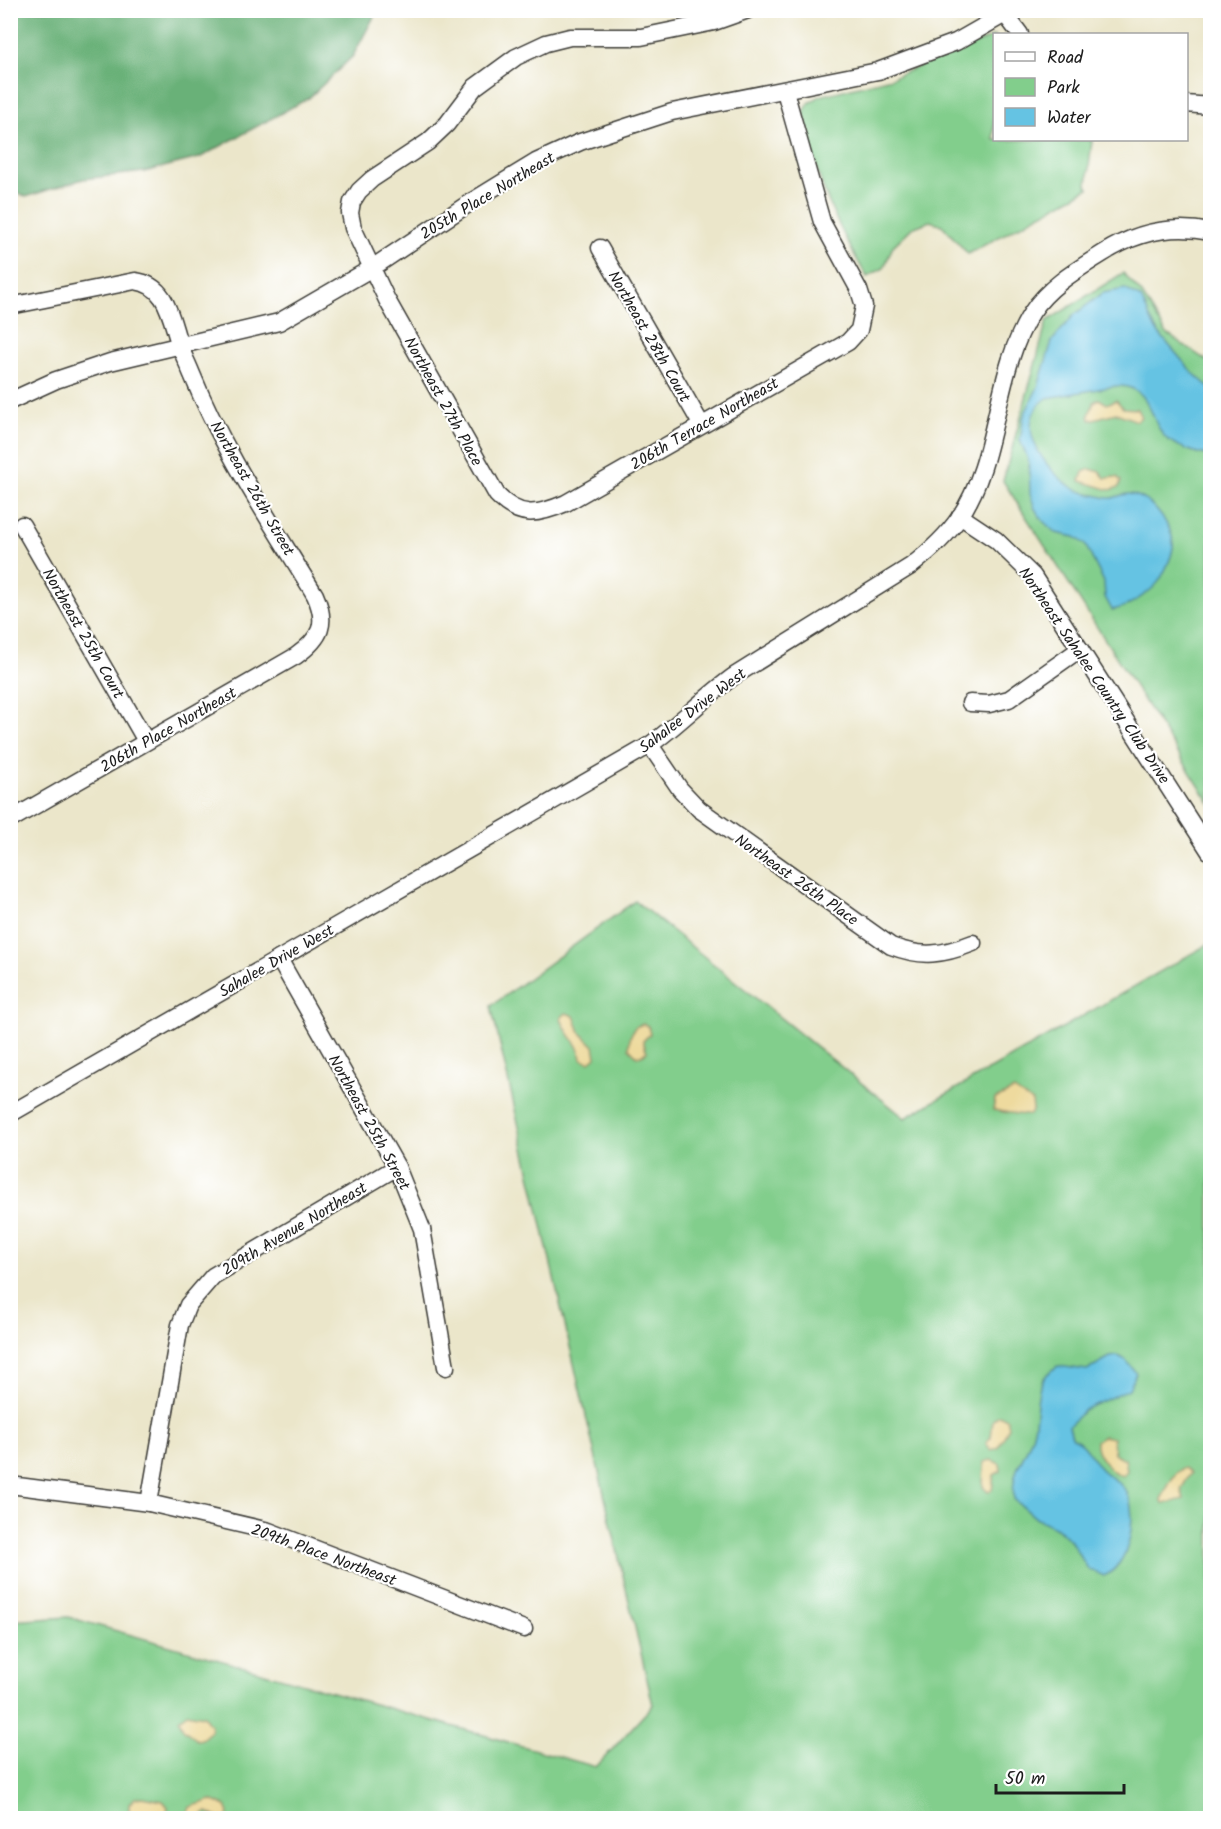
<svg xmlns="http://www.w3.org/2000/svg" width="1221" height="1829" viewBox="0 0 1221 1829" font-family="Kalam,sans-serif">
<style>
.green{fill:#82ce8c;stroke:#4f7554;stroke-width:1.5}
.forest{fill:#69b178;stroke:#42664a;stroke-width:1.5}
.sand{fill:#eeda9e;stroke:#857b5d;stroke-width:1.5}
.water{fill:#65c3e3;stroke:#407080;stroke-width:1.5}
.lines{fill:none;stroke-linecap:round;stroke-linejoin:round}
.minor-casing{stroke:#3b3a36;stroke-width:19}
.minor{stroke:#fff;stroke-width:16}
.labels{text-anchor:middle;stroke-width:4.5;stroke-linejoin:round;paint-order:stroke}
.street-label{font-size:16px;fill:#1c1c1c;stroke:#fff}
</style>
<rect width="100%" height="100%" fill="#fff"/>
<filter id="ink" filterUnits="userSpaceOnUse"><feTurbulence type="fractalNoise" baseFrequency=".0167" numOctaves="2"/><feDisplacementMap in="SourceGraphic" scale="12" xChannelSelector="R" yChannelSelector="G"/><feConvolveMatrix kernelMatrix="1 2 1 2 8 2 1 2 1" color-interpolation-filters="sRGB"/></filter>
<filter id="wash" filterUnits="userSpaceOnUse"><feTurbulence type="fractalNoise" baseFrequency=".008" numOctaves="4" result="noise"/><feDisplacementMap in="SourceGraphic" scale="24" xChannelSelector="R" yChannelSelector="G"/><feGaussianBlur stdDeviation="1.35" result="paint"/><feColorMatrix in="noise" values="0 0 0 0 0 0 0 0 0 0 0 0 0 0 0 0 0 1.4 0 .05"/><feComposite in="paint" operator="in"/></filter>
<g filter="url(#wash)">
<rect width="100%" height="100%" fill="#ebe6ca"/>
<!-- green -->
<g class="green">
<path d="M994 36V140H1092L1087 185 1089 188 968 254 942 225 930 221 912 228 893 246 884 268 867 277C836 225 812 172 804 112L809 103 820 96 891 78Z"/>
<polygon points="1123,273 1142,294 1166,333 1210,363 1210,803 1003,481 1047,321"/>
<polygon points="635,901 905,1118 1210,943 1210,1818 11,1818 11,1621 68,1617 596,1767 653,1705 491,1006"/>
</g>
<!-- forest -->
<polygon class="forest" points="10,11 11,10 377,11 353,56 309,98 199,158 144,172 83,179 26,197 11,190"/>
<!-- sand -->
<g class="sand">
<polygon points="1099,399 1107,404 1116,400 1123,408 1137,409 1141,417 1137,421 1116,413 1090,420 1089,415 1094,402"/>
<polygon points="1090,469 1100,472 1105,478 1117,477 1121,481 1119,487 1110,490 1080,481 1083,472"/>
<path d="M566 1013 574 1016 580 1032 594 1046 596 1057 590 1062 581 1059C580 1043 565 1034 561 1018Z"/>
<polygon points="643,1024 648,1026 650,1034 643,1041 647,1052 638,1057 629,1048 630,1037 635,1027"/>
<path d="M1014 1090 1032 1102 1033 1109 1030 1115C1027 1116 997 1111 993 1110L995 1099Z"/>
<polygon points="999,1415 1007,1419 1009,1427 998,1448 991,1450 986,1443 991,1437 993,1420"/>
<path d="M1103 1436 1113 1438 1114 1454 1125 1459 1127 1471 1123 1476C1111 1473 1094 1454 1096 1441Z"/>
<polygon points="991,1460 1000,1464 1001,1471 994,1475 992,1490 988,1492 983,1487 984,1462"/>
<path d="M1185 1468 1191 1473 1181 1489 1184 1499 1163 1504 1161 1499C1168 1488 1173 1471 1185 1468Z"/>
<polygon points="187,1713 204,1716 211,1726 211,1731 202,1739 197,1740 183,1729 179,1719"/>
<polygon points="142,1797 163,1801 168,1807 166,1816 159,1818 149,1813 134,1818 129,1811 129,1804 135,1798"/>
<polygon points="211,1800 226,1806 229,1813 227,1818 218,1818 207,1812 200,1818 186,1818 190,1807"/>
</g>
<!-- water -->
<g class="water">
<path d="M1125 289 1141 298 1156 330 1193 373 1210 388V455C1199 455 1175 446 1166 438 1149 422 1153 384 1116 386L1047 398C1010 424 1046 471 1073 488 1076 491 1108 499 1112 498 1118 497 1124 493 1130 494 1150 496 1172 525 1173 543 1174 554 1166 569 1161 578 1154 591 1127 608 1112 610L1105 597 1104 582 1085 544 1075 537 1056 533 1043 521 1035 509 1030 494 1029 462 1020 440 1024 415 1038 387 1052 341 1074 315 1103 293Z"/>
<path d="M1118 1356 1126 1360 1136 1373 1129 1389 1084 1410 1069 1426 1072 1437C1087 1445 1090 1456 1100 1468 1108 1477 1121 1481 1127 1493 1138 1517 1130 1565 1104 1576L1088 1569 1070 1540 1057 1528 1037 1519 1014 1499C1010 1465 1028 1458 1034 1429 1037 1415 1036 1400 1040 1387 1043 1377 1049 1371 1058 1366L1087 1370 1110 1357Z"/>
</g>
</g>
<g filter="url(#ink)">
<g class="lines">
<!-- minor casing -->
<g class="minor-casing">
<g id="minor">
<path d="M748 10 714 22 641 37H570L546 43 516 57 475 87 447 124 428 142 372 179 359 191 352 202 350 213 353 228 387 300 497 495C520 519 538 515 566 503L848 342 859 330 864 306 859 290 822 222 785 91"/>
<polyline points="1002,10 1020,34"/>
<polyline points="1186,104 1210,106"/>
<polyline points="600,248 701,424"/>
<path d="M10 306 135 281C167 285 170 316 179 343 182 353 187 362 191 372 223 451 271 522 315 595 328 624 321 638 296 656L10 820"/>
<polyline points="10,401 56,380 110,362 279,322 372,268 474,200 536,162 580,142 672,112 878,71 956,42 1012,10"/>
<polyline points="960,516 996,540 1033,576 1210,852"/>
<polyline points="22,525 146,741"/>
<polyline points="970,703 989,704 1009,699 1080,649"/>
<path d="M650 745 680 789 699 809 891 946C922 958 943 955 973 943"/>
<polyline points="279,959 397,1167 422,1229 446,1367"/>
<path d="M10 1114 650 745C680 723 705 697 734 676L911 566C929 552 946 537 959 518 1000 459 993 373 1032 312 1049 286 1077 270 1102 254 1136 232 1171 224 1210 232"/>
<polyline points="10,1485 149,1503 269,1531 524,1629"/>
<polyline points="149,1503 180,1325 188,1305 213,1276 397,1167"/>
</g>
</g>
<!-- minor -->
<use href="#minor" class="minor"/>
</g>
</g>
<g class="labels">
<!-- street labels -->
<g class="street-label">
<text transform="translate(487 195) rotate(-31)" y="6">205th Place Northeast</text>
<text transform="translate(650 336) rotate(60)" y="6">Northeast 28th Court</text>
<text transform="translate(444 401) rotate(61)" y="6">Northeast 27th Place</text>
<text transform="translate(704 423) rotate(-30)" y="6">206th Terrace Northeast</text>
<text transform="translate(253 488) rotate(60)" y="6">Northeast 26th Street</text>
<text transform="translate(84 633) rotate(60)" y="6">Northeast 25th Court</text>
<text transform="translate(1095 675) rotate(56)" y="6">Northeast Sahalee Country Club Drive</text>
<text transform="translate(692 710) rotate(-37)" y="6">Sahalee Drive West</text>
<text transform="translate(168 729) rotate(-30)" y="6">206th Place Northeast</text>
<text transform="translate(797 879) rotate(35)" y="6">Northeast 26th Place</text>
<text transform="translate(276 960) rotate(-30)" y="6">Sahalee Drive West</text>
<text transform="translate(370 1122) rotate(61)" y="6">Northeast 25th Street</text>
<text transform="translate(294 1228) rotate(-31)" y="6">209th Avenue Northeast</text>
<text transform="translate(324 1554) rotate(20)" y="6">209th Place Northeast</text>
</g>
</g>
<!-- margin -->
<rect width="1221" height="1829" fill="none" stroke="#fff" stroke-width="36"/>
<!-- legend -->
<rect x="993" y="33" width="195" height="108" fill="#ffffff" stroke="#a4a4a4" stroke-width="1.5"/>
<rect x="1005" y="52" width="30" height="9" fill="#ffffff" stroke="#a4a4a4" stroke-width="1.5"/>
<text x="1047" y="63" font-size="18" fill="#1c1c1c">Road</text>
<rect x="1005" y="78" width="30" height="18" fill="#82ce8c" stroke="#a4a4a4" stroke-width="1.5"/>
<text x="1047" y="93" font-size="18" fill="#1c1c1c">Park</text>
<rect x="1005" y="108" width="30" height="18" fill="#65c3e3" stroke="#a4a4a4" stroke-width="1.5"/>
<text x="1047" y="123" font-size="18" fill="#1c1c1c">Water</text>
<!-- scale -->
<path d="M996 1784v9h128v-9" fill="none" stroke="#1c1c1c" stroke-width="3"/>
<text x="1005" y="1784" font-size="18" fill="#1c1c1c" stroke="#ffffff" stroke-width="4.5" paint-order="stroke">50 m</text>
</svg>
